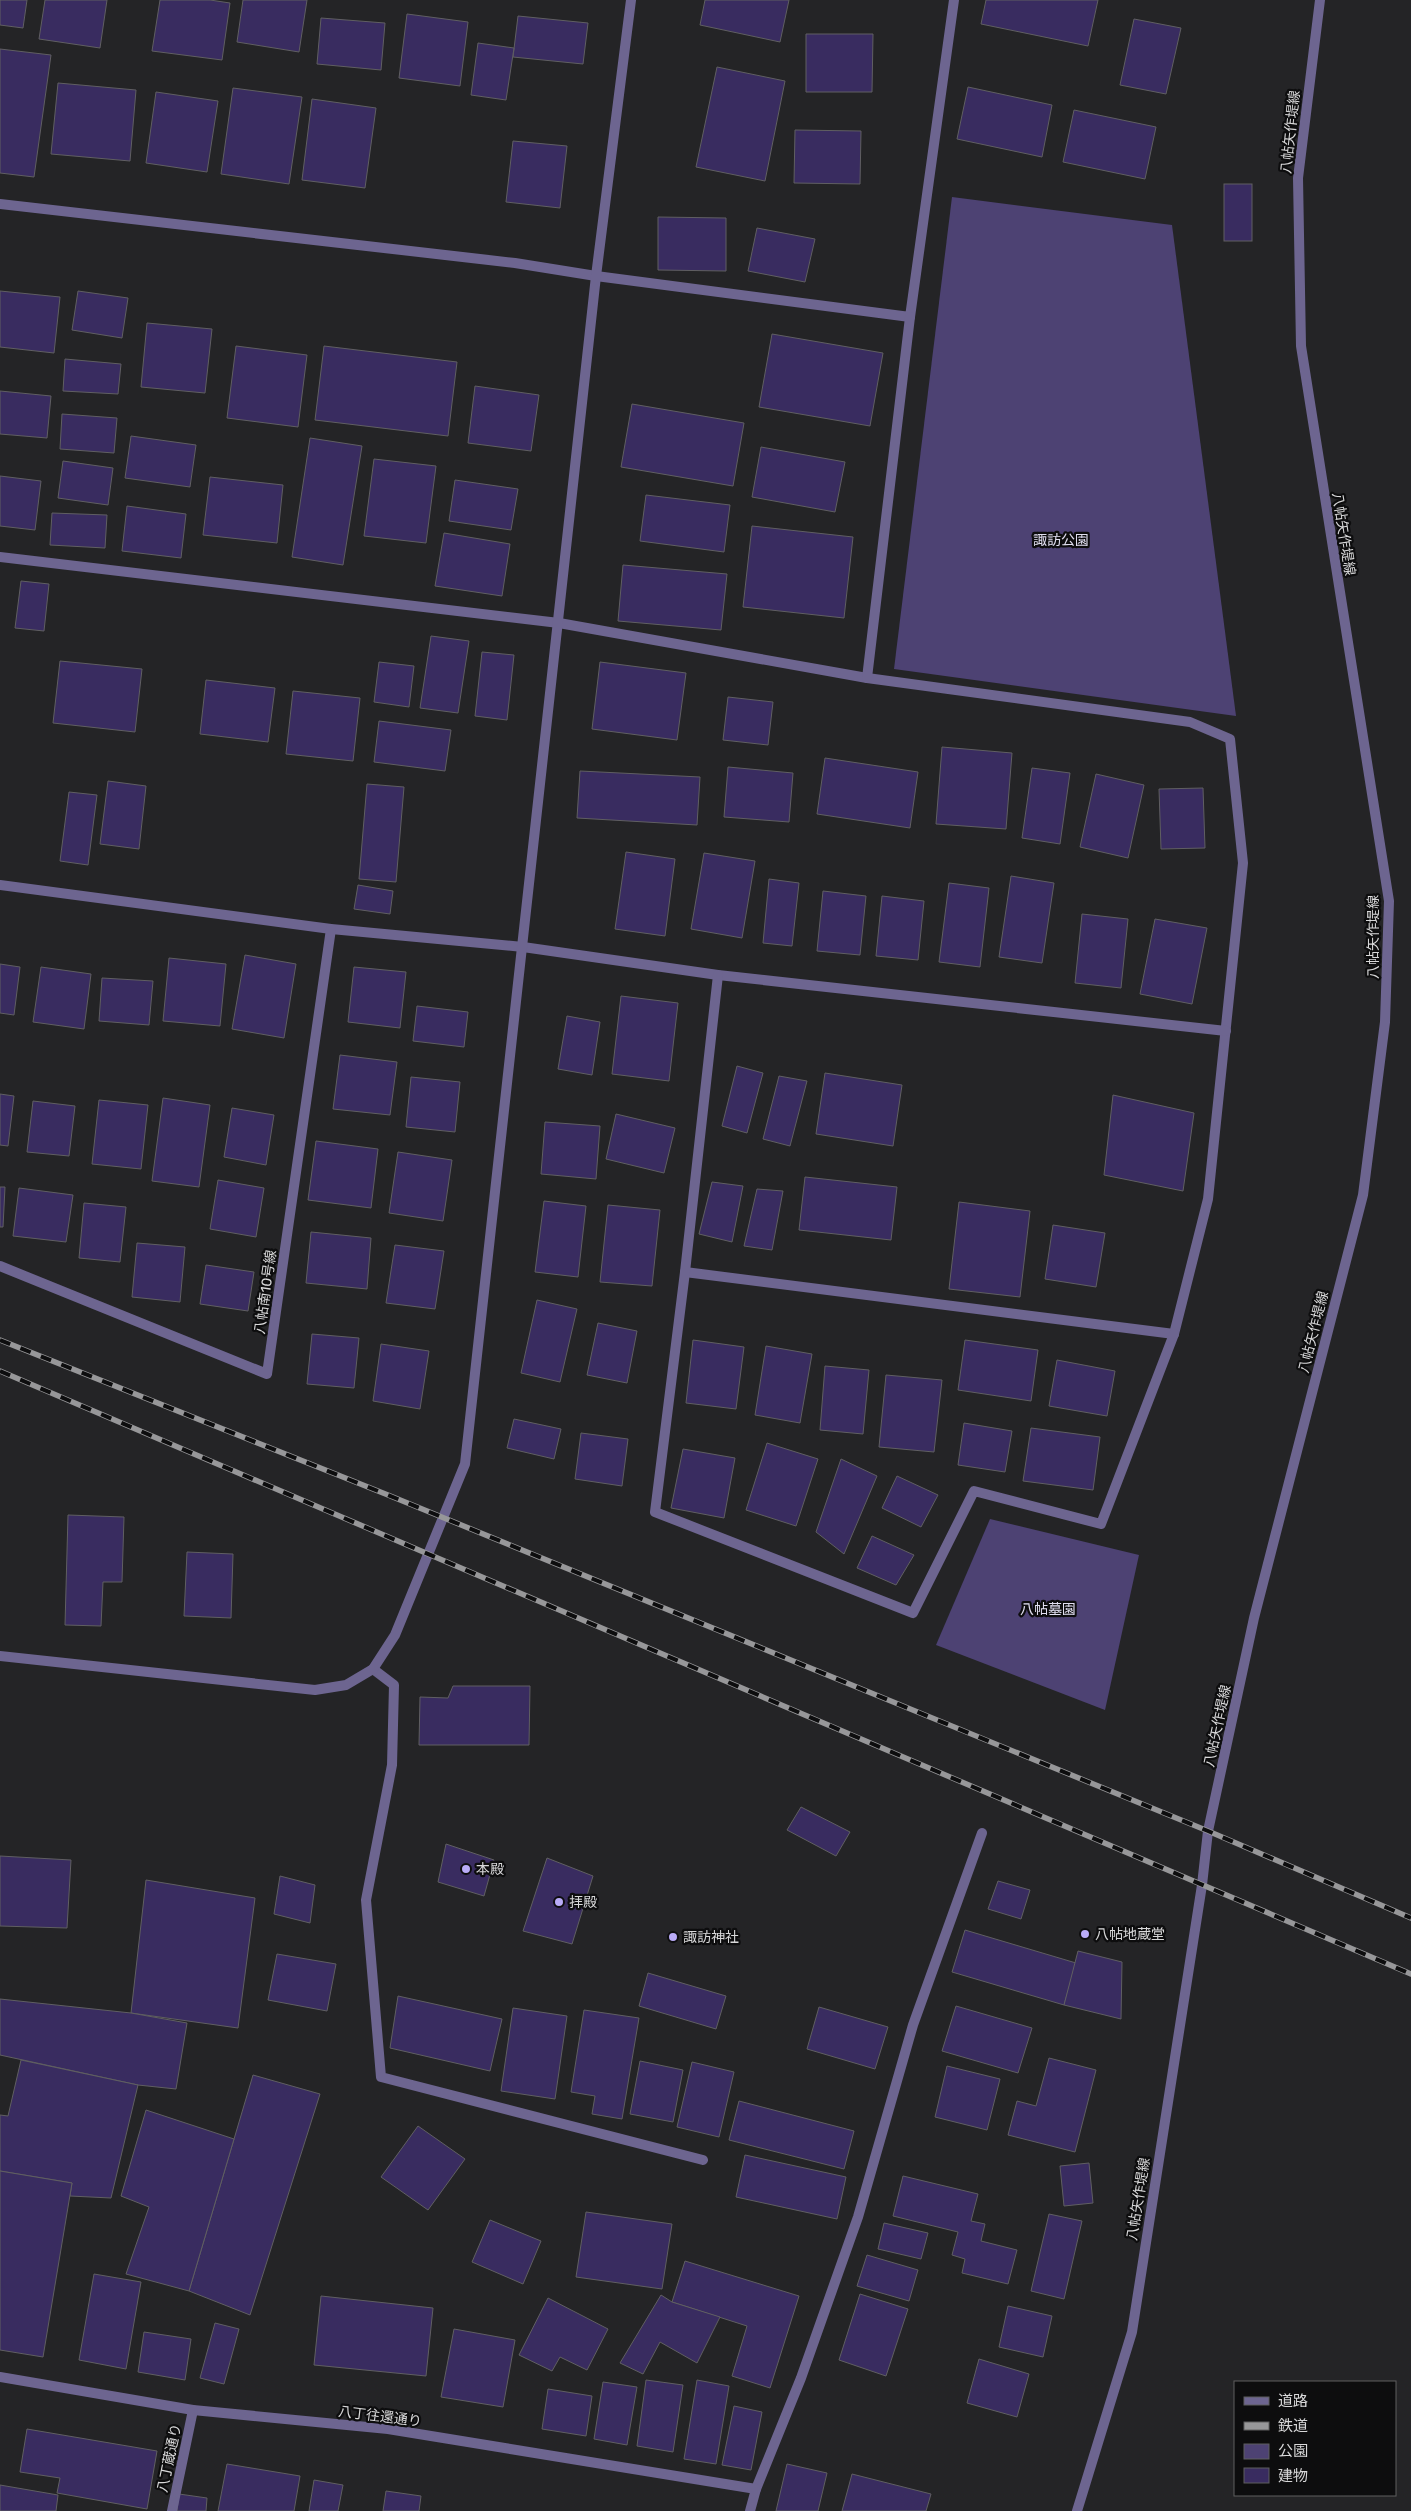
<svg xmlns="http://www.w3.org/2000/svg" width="1411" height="2511" viewBox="0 0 1411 2511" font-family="Rubik,'Noto Sans JP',sans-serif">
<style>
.green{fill:#4d4273}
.building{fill:#392c60;stroke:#605f62}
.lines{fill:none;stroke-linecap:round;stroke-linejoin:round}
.service{stroke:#6d6590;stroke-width:10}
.minor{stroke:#6d6590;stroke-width:10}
.tertiary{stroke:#6d6590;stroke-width:10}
.rail-casing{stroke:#979799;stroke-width:5.5}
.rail{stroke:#0d0d0e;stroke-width:4;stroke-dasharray:11;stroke-linecap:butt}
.poi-dot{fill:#b9abf7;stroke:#0d0d0e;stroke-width:2}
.labels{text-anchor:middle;stroke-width:4.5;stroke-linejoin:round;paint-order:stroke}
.street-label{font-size:14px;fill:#d8d8d9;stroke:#0d0d0e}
.park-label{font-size:14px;fill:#e1dff0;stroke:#0d0d0e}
.poi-label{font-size:14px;fill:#d8d8d9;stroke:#0d0d0e;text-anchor:start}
</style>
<rect width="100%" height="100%" fill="#242426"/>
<!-- green -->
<g class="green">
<polygon points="952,197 1172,225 1236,716 894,669"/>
<polygon points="990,1519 1139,1555 1105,1710 936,1645"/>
</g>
<!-- building -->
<g class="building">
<polygon points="0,0 27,0 23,28 0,25"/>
<polygon points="45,0 107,0 100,48 39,39"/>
<polygon points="160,0 210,0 230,3 222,60 152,51"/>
<polygon points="243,0 307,0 299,52 237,42"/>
<polygon points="705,0 789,0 780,42 700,25"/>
<polygon points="986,0 1098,0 1088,46 981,24"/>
<polygon points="407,14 468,22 460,86 399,78"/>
<polygon points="518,16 588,23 583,64 513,57"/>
<polygon points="321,18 385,23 381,70 317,64"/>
<polygon points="1134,19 1181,28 1166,94 1120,85"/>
<polygon points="806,34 873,34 872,92 806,92"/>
<polygon points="478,43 514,48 506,100 471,95"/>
<polygon points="0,49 51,55 34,177 0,173"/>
<polygon points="717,67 785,81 765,181 696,167"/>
<polygon points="58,83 136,90 130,161 51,154"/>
<polygon points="968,87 1052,105 1042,157 957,139"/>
<polygon points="233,88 302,97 289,184 221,174"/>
<polygon points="156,92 218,101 207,172 146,163"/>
<polygon points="312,99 376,108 365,188 302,180"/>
<polygon points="1074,110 1156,127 1145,179 1063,162"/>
<polygon points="795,130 861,131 860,184 794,183"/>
<polygon points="513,141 567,146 560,208 506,202"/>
<rect x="1224" y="184" width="28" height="57"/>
<polygon points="658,217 726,218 726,271 658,270"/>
<polygon points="757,228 815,239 805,282 748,271"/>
<polygon points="0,291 60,297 54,353 0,347"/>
<polygon points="78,291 128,298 122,338 72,330"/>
<polygon points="147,323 212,329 205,393 141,387"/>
<polygon points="772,334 883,353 870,426 759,407"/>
<polygon points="236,346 307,355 298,427 227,418"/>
<polygon points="324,346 457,362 448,436 315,420"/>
<polygon points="65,359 121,364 118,394 63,391"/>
<polygon points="475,386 539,395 531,451 468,443"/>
<polygon points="0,391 51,396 47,438 0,434"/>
<polygon points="632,404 744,423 733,486 621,467"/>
<polygon points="62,414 117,418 114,453 60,449"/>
<polygon points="131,436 196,445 190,487 125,478"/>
<polygon points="310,438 362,446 343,565 292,557"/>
<polygon points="761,447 845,462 835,512 752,497"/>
<polygon points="374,459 436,466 426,543 364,536"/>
<polygon points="63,461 113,468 108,505 58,498"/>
<polygon points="0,476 41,481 35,530 0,526"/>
<polygon points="210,477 283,485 277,543 203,535"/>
<polygon points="455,480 518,489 511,530 449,521"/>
<polygon points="646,495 730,505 724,552 640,541"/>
<polygon points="127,506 186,514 181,558 122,551"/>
<polygon points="52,513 107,515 105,548 50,545"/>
<polygon points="752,526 853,537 844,618 743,607"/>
<polygon points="444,533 510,544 502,596 435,586"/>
<polygon points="623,565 727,574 721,630 618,621"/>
<polygon points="21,581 49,584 44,631 15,628"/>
<polygon points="431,636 469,641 458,713 420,708"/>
<polygon points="482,652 514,655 507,720 475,716"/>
<polygon points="60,661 142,669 135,732 53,723"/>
<polygon points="379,662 414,666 409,707 374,702"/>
<polygon points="600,662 686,673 677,740 592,729"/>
<polygon points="206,680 275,688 268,742 200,734"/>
<polygon points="293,691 360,698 353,761 286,754"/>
<polygon points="728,697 773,702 768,745 723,740"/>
<polygon points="379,721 451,730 445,771 374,762"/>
<polygon points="942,747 1012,753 1006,829 936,824"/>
<polygon points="825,758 918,772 910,828 817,814"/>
<polygon points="728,767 793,773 789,822 724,817"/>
<polygon points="1032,768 1070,773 1060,844 1022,838"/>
<polygon points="580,771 700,777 697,825 577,818"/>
<polygon points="1096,774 1144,785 1128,858 1080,847"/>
<polygon points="108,781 146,786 139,849 100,844"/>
<polygon points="367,784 404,787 396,882 359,879"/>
<polygon points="1203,788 1205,848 1161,849 1159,789"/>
<polygon points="69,792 97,795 88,865 60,861"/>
<polygon points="626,852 675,859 665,936 615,929"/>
<polygon points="704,853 755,861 742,938 691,929"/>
<polygon points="1011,876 1054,883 1042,963 999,957"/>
<polygon points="769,879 799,883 792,946 763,943"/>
<polygon points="949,883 989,888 980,967 939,962"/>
<polygon points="358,885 393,891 390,914 354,909"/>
<polygon points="823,891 866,896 860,955 817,951"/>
<polygon points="882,896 924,901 918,960 876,956"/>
<polygon points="1082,914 1128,919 1121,988 1075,983"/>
<polygon points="1155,919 1207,928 1192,1004 1140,994"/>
<polygon points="245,955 296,964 284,1038 232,1029"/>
<polygon points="169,958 226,964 220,1026 163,1021"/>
<polygon points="0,964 20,967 14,1015 0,1013"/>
<polygon points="41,967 91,974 84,1029 33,1022"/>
<polygon points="354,967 406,972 400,1028 348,1022"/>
<polygon points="102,978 153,981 149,1025 99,1021"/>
<polygon points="621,996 678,1003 669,1081 612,1074"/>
<polygon points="417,1006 468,1012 464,1047 413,1041"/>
<polygon points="567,1016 600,1022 592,1075 558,1069"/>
<polygon points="340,1055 397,1062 390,1115 333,1109"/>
<polygon points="737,1066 763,1073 747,1133 722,1126"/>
<polygon points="825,1073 902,1085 893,1146 816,1134"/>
<polygon points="779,1076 807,1081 790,1146 763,1139"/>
<polygon points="411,1077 460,1082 455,1132 406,1127"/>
<polygon points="0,1094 14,1096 8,1146 0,1145"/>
<polygon points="1113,1095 1194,1113 1183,1191 1104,1175"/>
<polygon points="163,1098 210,1105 199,1187 152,1181"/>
<polygon points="99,1100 148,1105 141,1169 92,1164"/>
<polygon points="33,1101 75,1106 69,1156 27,1152"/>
<polygon points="232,1108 274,1115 266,1165 224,1157"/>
<polygon points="616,1114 675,1128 664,1173 606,1159"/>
<polygon points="545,1122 600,1126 596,1179 541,1174"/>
<polygon points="316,1141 378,1149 371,1208 308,1200"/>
<polygon points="398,1152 452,1160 443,1221 389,1213"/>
<polygon points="805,1177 897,1187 891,1240 799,1230"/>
<polygon points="218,1180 264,1188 256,1237 210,1229"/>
<polygon points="712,1182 743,1186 732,1242 699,1234"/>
<polygon points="0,1187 5,1187 3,1227 0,1227"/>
<polygon points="19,1188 73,1195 66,1242 13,1236"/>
<polygon points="757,1189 783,1191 772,1250 744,1246"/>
<polygon points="544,1201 586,1206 578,1277 535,1272"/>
<polygon points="959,1202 1030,1211 1020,1297 949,1289"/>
<polygon points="84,1203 126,1207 120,1262 79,1258"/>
<polygon points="608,1205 660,1210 652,1286 600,1282"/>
<polygon points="1053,1225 1105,1233 1096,1287 1045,1279"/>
<polygon points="311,1232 371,1238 367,1289 306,1283"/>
<polygon points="137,1243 185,1247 180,1302 132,1297"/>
<polygon points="395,1245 444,1251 435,1309 386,1303"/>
<polygon points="206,1265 254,1272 248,1311 200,1304"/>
<polygon points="537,1300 577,1309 560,1382 521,1373"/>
<polygon points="598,1323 637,1331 627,1383 587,1375"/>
<polygon points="312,1334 359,1338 354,1388 307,1384"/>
<polygon points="693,1340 744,1347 736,1409 686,1403"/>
<polygon points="965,1340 1038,1350 1031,1401 958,1390"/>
<polygon points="381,1344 429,1351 420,1409 373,1401"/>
<polygon points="766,1346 812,1354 800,1423 755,1415"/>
<polygon points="1057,1360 1115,1371 1107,1416 1049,1406"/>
<polygon points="825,1366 869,1370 863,1434 820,1430"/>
<polygon points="886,1375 942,1380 934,1452 879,1447"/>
<polygon points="514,1419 561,1429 554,1459 507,1448"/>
<polygon points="964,1423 1012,1431 1005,1472 958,1465"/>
<polygon points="1031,1428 1100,1437 1093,1490 1023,1481"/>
<polygon points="581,1433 628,1439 622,1486 575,1479"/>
<polygon points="767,1443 818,1459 796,1526 746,1510"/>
<polygon points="683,1449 735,1458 724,1518 671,1508"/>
<polygon points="841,1459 877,1476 844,1554 816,1532"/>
<polygon points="897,1476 938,1495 921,1527 882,1508"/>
<polygon points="68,1515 124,1517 122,1582 103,1582 101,1626 65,1625"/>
<polygon points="872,1536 914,1555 896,1585 857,1568"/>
<polygon points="187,1552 233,1554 231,1618 184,1616"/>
<polygon points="453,1686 530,1686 529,1745 419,1745 420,1697 448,1698"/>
<polygon points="801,1807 850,1832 836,1856 787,1830"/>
<polygon points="446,1844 494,1860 484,1896 438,1882"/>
<polygon points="0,1856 71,1860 67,1928 0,1926"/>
<polygon points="547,1858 593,1876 572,1944 523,1931"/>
<polygon points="280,1876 315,1885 310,1923 274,1914"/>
<polygon points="146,1880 255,1898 238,2028 131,2013"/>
<polygon points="998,1881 1030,1890 1021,1919 988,1909"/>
<polygon points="965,1930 1076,1963 1064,2005 952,1972"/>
<polygon points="1078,1951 1122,1962 1121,2019 1064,2005"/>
<polygon points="277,1954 336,1964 327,2011 268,2000"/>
<polygon points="648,1973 726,1996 716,2029 639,2006"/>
<polygon points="398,1996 502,2019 490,2071 390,2048"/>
<polygon points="0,1999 131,2013 187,2023 176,2089 138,2085 0,2055"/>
<polygon points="956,2006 1032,2028 1018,2073 942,2051"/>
<polygon points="819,2007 888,2027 875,2069 807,2049"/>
<polygon points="513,2008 567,2016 555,2099 501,2091"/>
<polygon points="584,2010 639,2018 622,2119 592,2114 595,2096 571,2092"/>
<polygon points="1049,2058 1096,2070 1075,2152 1008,2135 1017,2101 1036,2106"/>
<polygon points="21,2060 138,2085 111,2198 70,2196 72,2183 0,2171 0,2115 8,2116"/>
<polygon points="640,2061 683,2070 673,2122 630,2114"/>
<polygon points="692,2062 734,2072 719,2137 677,2127"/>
<polygon points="947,2066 1000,2079 987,2130 935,2117"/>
<polygon points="253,2075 320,2094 250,2315 189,2291"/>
<polygon points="739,2101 854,2131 844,2169 729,2140"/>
<polygon points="146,2110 234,2139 189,2291 126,2274 149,2207 121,2196"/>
<polygon points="418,2126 465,2159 428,2210 381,2177"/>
<polygon points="745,2155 846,2177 837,2219 736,2197"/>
<polygon points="1089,2163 1093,2203 1064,2206 1060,2166"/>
<polygon points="0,2171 72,2183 43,2357 0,2350"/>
<polygon points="903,2176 978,2194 971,2221 985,2224 981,2241 1017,2250 1008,2284 962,2273 965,2259 952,2255 958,2232 893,2216"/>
<polygon points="586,2212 672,2224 662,2289 576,2277"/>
<polygon points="1049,2214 1082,2221 1064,2299 1031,2291"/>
<polygon points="490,2220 541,2241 523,2284 472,2262"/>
<polygon points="884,2223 928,2233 921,2259 878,2249"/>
<polygon points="867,2255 918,2270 909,2301 857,2286"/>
<polygon points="685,2261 799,2296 770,2388 732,2376 747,2326 672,2302"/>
<polygon points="94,2274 141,2282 126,2369 79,2360"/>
<polygon points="860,2294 908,2309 886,2376 839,2360"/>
<polygon points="661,2295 672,2302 720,2317 697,2363 660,2342 643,2374 620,2363"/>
<polygon points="321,2296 433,2308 426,2376 314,2365"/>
<polygon points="548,2298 608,2329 587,2370 560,2357 552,2371 519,2355"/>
<polygon points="1008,2306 1052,2316 1043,2357 999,2347"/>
<polygon points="215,2323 239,2329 224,2384 200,2378"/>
<polygon points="454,2329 515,2340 503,2407 441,2397"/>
<polygon points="144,2332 191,2339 185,2380 138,2372"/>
<polygon points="979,2359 1029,2374 1017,2417 967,2403"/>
<polygon points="646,2380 683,2385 673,2452 637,2446"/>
<polygon points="697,2380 729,2386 716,2464 684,2459"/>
<polygon points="603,2382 637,2387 627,2445 594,2439"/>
<polygon points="548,2389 592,2396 586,2436 542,2429"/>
<polygon points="734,2406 762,2412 751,2470 722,2465"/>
<polygon points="27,2429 157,2451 147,2509 57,2493 60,2478 20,2472"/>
<polygon points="227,2464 300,2476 294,2511 218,2511"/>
<polygon points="787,2464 827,2473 818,2511 776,2511"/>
<polygon points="852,2474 931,2494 926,2511 842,2511"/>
<polygon points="314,2480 343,2485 338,2511 309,2511"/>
<polygon points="0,2485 58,2495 56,2511 0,2511"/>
<polygon points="386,2491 421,2496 419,2511 383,2511"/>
<polygon points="179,2494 207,2498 206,2511 177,2511"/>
</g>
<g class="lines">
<!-- service -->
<polyline class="service" points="756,2489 801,2378 858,2217 913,2025 982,1833"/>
<!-- minor -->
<g class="minor">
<polyline points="0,204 515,263 596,276 910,317 954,0"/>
<polyline points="0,557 559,623 867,678 1190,722 1230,739 1243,863 1208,1199 1174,1334 685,1272"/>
<polyline points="867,678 910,317"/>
<polyline points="0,885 331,929 523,947 718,975 1226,1031"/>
<polyline points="718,975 685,1272 655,1512 913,1613 974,1491 1101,1524 1174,1334"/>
<polyline points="0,1266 267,1374 331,929"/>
<polyline points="373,1669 394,1685 392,1765 366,1900 381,2077 703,2160"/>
<polyline points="0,2377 193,2410 388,2429 756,2489 750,2511"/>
<polyline points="172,2511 193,2410"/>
<polyline points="1077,2511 1132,2332 1202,1885 1208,1831 1254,1618 1363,1195 1385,1022 1389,901 1301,346 1298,178 1320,0"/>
</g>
<!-- tertiary -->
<polyline class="tertiary" points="0,1656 315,1690 346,1685 373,1669 395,1635 465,1464 596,276 631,0"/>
<!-- rail casing -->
<g class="rail-casing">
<g id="rail">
<polyline points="0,1340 388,1495 1208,1831 1411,1918"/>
<polyline points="0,1371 1411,1974"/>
</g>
</g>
<!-- rail -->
<use href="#rail" class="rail"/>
</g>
<!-- markers -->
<g class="poi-dot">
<circle cx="466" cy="1869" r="5"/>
<circle cx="559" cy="1902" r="5"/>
<circle cx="1085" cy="1934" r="5"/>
<circle cx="673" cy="1937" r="5"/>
</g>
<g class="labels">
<!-- street labels -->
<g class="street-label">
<text transform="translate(1290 132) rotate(-84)" y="5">八帖矢作堤線</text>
<text transform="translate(1344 534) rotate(81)" y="5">八帖矢作堤線</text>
<text transform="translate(1373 937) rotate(-90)" y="5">八帖矢作堤線</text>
<text transform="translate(265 1292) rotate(-82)" y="5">八帖南10号線</text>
<text transform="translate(1313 1332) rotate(-76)" y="5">八帖矢作堤線</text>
<text transform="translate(1217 1726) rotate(-78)" y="5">八帖矢作堤線</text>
<text transform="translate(1138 2199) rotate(-81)" y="5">八帖矢作堤線</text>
<text transform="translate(380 2416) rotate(7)" y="5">八丁往還通り</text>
<text transform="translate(169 2458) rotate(-78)" y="5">八丁蔵通り</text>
</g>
<!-- park labels -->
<g class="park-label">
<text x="1061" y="545">諏訪公園</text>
<text x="1048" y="1614">八帖墓園</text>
</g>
<!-- poi labels -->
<g class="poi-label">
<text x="476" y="1874">本殿</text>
<text x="569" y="1907">拝殿</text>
<text x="1095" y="1939">八帖地蔵堂</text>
<text x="683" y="1942">諏訪神社</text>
</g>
</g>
<!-- legend -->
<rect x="1234" y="2381" width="162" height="115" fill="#0d0d0e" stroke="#5e5e5f"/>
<rect x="1244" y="2397" width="25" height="8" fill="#6d6590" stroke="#5e5e5f"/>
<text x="1278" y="2406" font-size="15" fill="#d8d8d9">道路</text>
<rect x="1244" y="2422" width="25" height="8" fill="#979799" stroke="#5e5e5f"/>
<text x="1278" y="2431" font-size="15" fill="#d8d8d9">鉄道</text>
<rect x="1244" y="2444" width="25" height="15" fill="#4d4273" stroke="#5e5e5f"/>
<text x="1278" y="2456" font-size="15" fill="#d8d8d9">公園</text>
<rect x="1244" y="2468" width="25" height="15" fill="#392c60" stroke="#5e5e5f"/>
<text x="1278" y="2481" font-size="15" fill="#d8d8d9">建物</text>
</svg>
